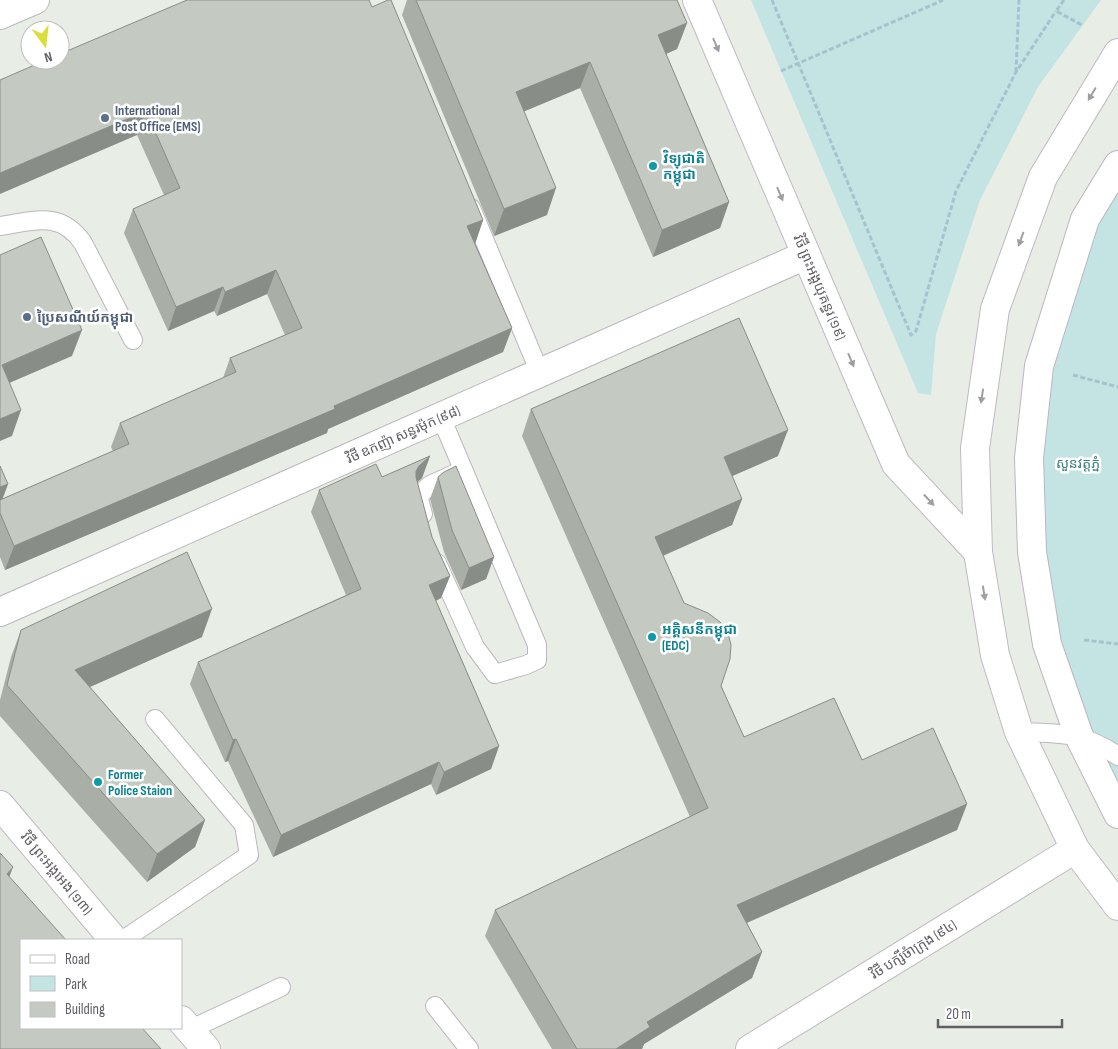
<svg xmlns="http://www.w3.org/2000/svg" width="1118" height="1049" viewBox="0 0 1118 1049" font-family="'Sofia Sans Condensed','Noto Sans Khmer',sans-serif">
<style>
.green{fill:#c3e4e3}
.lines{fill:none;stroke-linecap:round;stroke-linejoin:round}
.lane-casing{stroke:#bbb7be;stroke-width:20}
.street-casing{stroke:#bbb7be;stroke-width:30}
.secondary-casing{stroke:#bfbac2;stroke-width:30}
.path{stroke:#a3c4ce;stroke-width:3;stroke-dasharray:5 2.5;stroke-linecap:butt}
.lane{stroke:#fff;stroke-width:18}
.street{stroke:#fff;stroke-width:28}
.secondary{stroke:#fff;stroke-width:28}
.wall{fill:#a9aea6}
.shaded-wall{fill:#898d87}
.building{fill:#c4cac1;stroke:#898d87}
.oneway{fill:#a09ea3}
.service-dot{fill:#5c6f8a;stroke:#fff;stroke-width:2}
.culture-dot{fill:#0f9aa8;stroke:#fff;stroke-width:2}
.labels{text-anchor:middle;stroke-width:5;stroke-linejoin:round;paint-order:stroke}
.service-label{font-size:14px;font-weight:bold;fill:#4e5e75;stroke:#fff;text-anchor:start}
.culture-label{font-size:14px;font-weight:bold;fill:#0d838f;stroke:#fff;text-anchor:start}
.street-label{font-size:14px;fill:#615d65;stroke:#fff}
.park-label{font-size:14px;fill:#3a7f7f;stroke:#fff}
</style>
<rect width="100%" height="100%" fill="#e8eee5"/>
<!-- green -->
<g class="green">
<polygon points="751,0 1101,0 1038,87 980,200 936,334 931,395 918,393"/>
<polygon points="1118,179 1118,799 1055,642 1036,459 1047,368 1093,222"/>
</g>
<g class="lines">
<!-- lane casing -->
<g class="lane-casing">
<g id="lane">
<polyline points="471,208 540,373"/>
<path d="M0 226C34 221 60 210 83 243L133 340"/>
<polyline points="423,514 418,496 430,485 463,470"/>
<polyline points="437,563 475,647 495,674 526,665 537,660 537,645 441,417"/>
<path d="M1019 732C1061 733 1082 732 1118 756"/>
<polyline points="123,940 249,855 244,825 155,719"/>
<polyline points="435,1006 469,1049"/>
<polyline points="189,1030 281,987"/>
</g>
</g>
<!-- street casing -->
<g class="street-casing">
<g id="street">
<polyline points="0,15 35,0"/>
<polyline points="1118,165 1085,219 1039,366 1029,458 1032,552 1047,644 1079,736 1118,814"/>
<polyline points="0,612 806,255"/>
</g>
</g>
<!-- secondary casing -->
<g class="secondary-casing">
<g id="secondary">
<polyline points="697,0 896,464 978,552"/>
<polyline points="1118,53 1043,177 995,309 975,448 978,552 995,655 1019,732 1075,849 1118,906"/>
<polyline points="0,805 114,940"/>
<polyline points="181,1020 206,1049"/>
<polyline points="750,1049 1075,849"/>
</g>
</g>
<!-- path -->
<g class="path">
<polyline points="772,0 911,335 916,331 956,191 1016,72 1056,11"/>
<polyline points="1064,0 1056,11 1082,25"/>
<polyline points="781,71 943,0"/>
<polyline points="1016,72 1019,0"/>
<polyline points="1073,375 1118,387"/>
<polyline points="1084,640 1118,644"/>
</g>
<!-- lane -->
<use href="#lane" class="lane"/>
<!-- street -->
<use href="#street" class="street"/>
<!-- secondary -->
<use href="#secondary" class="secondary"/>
</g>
<!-- wall -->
<g class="wall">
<polygon points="407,0 677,0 687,23 677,49 666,54 729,202 720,228 653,257 580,88 524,111 547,215 494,236 402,15"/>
<polygon points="372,7 483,220 475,244 512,328 503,352 328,429 327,433 5,570 0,557 0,466 8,484 2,499 113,451 111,447 120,423 223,378 230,358 285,335 267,294 217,316 214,311 168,331 124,233 133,209 164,195 137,135 0,80"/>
<polygon points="531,409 778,456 732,476 742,499 732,525 663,556 744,737 862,760 967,804 957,830 747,923 762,952 752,978 644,1044 642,1049 552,1049 485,936 495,910 690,817 522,436"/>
<polygon points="430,456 422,478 417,482 432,537 450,576 441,598 436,601 499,746 491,769 436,795 431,784 273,857 228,761 225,762 190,684 198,662 346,595 311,512 319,490 382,477"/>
<polygon points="438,477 494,557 486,579 461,590 444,552 430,499"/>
<polygon points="21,630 202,637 90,687 205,820 195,847 147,882 0,716 0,700 11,657"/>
</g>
<!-- shaded-wall -->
<g class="shaded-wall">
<polygon points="687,23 677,49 648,62 658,35"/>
<polygon points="590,62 580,88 506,119 516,92"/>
<polygon points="146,111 137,135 0,194 0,173"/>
<polygon points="556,188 547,215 494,236 504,209"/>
<polygon points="729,202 720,228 653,257 662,230"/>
<polygon points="483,220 475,244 467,226"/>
<polygon points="276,270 267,294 217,316 225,292"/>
<polygon points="223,287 214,311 168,331 176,307"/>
<polygon points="512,328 503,352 328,429 327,433 5,570 14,546 334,406"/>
<polygon points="82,330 72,356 0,387 2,365"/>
<polygon points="21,410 12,436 0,441 0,419"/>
<polygon points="788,430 778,456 714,484 724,457"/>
<polygon points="430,456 422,478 410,489 416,471 419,466"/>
<polygon points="8,484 0,506 0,487"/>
<polygon points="742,499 732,525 646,563 655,537"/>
<polygon points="494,557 486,579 461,590 469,568"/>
<polygon points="450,576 441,598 421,607 429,585"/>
<polygon points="212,609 202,637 65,698 75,670"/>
<polygon points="236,739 228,761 225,762 233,740"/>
<polygon points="499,746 491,769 436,795 444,772"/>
<polygon points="439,762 431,784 273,857 281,835"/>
<polygon points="967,804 957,830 728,931 737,905"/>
<polygon points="205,820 195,847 147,882 157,854"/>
<polygon points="13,867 4,891 7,874"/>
<polygon points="762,952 752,978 644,1044 642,1049 616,1049 647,1022"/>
</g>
<!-- building -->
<g class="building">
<polygon points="187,0 369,0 372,7 388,0 391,0 483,220 467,226 512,328 334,406 335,409 14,546 0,513 0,500 129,444 120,423 236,372 230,358 302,328 276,270 225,292 223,287 176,307 133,209 180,188 146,111 0,173 0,80 46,60 60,60 60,54"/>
<polygon points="416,0 677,0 687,23 658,35 729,202 662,230 590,62 516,92 556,188 504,209"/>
<polygon points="41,237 82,330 2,365 21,410 0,419 0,255"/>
<polygon points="739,318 788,430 724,457 742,499 655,537 684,603 708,613 720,622 728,633 731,645 730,659 721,686 744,737 834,698 862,760 933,728 967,804 737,905 762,952 647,1022 650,1027 616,1049 577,1049 495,910 708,808 531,409"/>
<polygon points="430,456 419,466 416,471 416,477 432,537 450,576 429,585 499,746 444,772 439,762 281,835 236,739 233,740 198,662 361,589 319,490 376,464 382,477"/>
<polygon points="0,466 8,484 0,487"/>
<polygon points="456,466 494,557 469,568 452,530 438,477 444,472"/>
<polygon points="187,552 212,609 75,670 205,820 157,854 7,685 21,630"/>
<polygon points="0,853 13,867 7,874 66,940 21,940 21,1028 142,1028 161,1049 0,1049"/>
</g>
<!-- one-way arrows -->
<defs><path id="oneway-solid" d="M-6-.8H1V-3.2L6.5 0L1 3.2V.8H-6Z" transform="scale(1.25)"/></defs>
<g class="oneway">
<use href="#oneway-solid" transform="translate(716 45) rotate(67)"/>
<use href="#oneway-solid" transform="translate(1092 94) rotate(121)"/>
<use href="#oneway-solid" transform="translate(780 194) rotate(67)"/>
<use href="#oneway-solid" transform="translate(1021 239) rotate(110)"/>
<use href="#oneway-solid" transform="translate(851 360) rotate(67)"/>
<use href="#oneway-solid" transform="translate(982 396) rotate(99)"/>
<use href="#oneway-solid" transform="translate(929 500) rotate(47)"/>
<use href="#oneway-solid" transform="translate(984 593) rotate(81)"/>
</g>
<!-- markers -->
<g class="service-dot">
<circle cx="105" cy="118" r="5"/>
<circle cx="27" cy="317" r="5"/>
</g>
<g class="culture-dot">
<circle cx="653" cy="166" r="5"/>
<circle cx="652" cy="637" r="5"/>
<circle cx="98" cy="782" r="5"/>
</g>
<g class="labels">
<!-- service labels -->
<g class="service-label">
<text x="115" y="115">International<tspan x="115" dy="16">Post Office (EMS)</tspan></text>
<text x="37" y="322">ប្រៃសណីយ៍កម្ពុជា</text>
</g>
<!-- culture labels -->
<g class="culture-label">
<text x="663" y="163">វិទ្យុជាតិ<tspan x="663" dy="16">កម្ពុជា</tspan></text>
<text x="662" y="634">អគ្គិសនីកម្ពុជា<tspan x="662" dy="16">(EDC)</tspan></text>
<text x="108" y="779">Former<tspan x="108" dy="16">Police Staion</tspan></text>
</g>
<!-- street labels -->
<g class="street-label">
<text transform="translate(820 287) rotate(67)" y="5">វិថី ព្រះអង្គយុគន្ធរ (១៩)</text>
<text transform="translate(403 434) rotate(-24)" y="5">វិថី ឧកញ៉ា សន្ធរម៉ុក (៩៨)</text>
<text transform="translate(57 873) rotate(50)" y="5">វិថី ព្រះអង្គអេង (១៣)</text>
<text transform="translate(913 949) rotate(-32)" y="5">វិថី បក្សីចំាក្រុង (៩៤)</text>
</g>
<!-- park labels -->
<g class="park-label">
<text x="1078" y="468">សួនវត្ដភ្នំ</text>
</g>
</g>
<!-- legend -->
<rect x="20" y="939" width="162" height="90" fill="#ffffff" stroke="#c0bec1"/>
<rect x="30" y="955" width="25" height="8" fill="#ffffff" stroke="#c0bec1"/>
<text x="65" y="964" font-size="15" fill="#615d65">Road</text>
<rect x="30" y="976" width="25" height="15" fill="#c3e4e3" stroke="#c0bec1"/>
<text x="65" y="989" font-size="15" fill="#615d65">Park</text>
<rect x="30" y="1002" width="25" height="15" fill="#c4cac1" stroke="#c0bec1"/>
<text x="65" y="1014" font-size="15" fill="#615d65">Building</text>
<!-- north arrow -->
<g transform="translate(45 45) rotate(165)"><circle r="24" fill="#ffffff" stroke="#c0bec1"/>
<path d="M0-4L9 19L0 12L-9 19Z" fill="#d9de3b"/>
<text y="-8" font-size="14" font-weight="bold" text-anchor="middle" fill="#615d65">N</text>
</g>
<!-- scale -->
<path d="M938 1019v8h124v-8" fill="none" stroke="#615d65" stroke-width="2.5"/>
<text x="946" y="1019" font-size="15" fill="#615d65" stroke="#ffffff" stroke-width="4" paint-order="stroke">20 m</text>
</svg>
